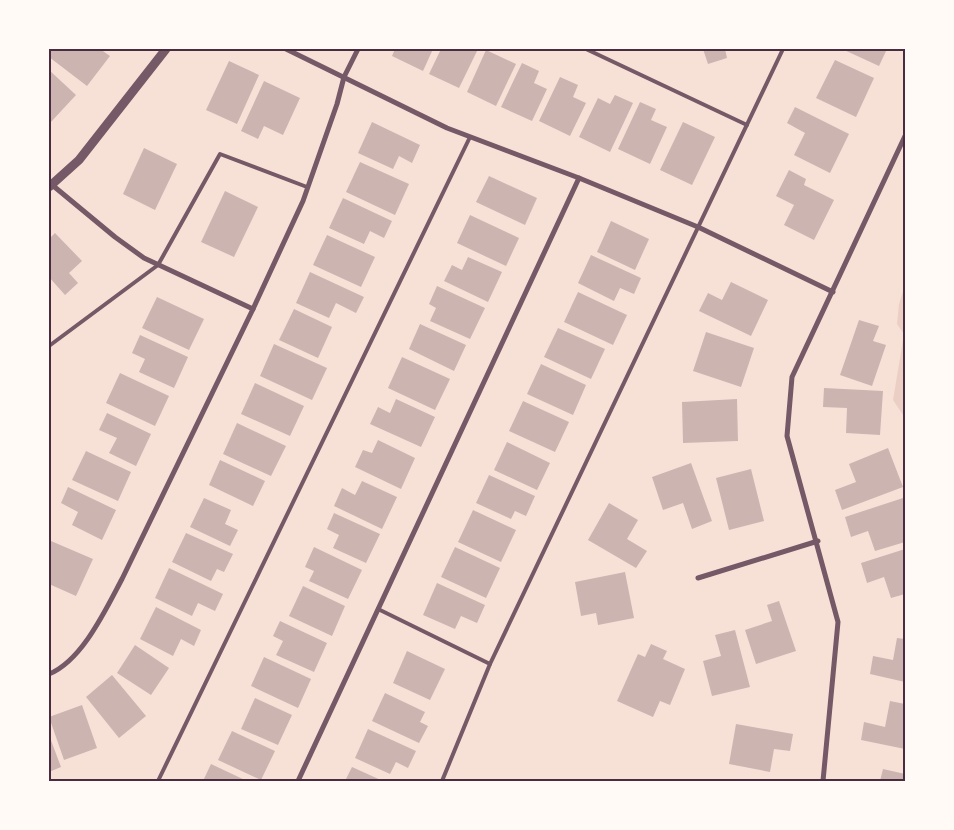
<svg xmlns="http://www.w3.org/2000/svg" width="954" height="830" viewBox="0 0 954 830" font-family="'Noto Serif',serif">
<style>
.green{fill:#ebcfc5}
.building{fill:#ccb4b1}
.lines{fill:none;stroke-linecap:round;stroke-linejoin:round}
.service{stroke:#755966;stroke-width:4}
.minor{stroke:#755966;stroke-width:5}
.tertiary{stroke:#755966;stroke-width:9}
.neatline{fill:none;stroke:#4a2c40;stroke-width:2}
</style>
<rect width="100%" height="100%" fill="#f7e1d7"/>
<!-- green -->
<polygon class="green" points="905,285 905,418 893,400 904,334 897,324 899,304"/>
<!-- building -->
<g class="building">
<polygon points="50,49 100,49 110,56 87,86 49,57"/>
<polygon points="395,49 433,49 423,71 392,56"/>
<polygon points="441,49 478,49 459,88 429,74"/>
<polygon points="703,49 725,49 727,58 708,64"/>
<polygon points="842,49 887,49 879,66"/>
<polygon points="486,50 516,64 496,106 467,92"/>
<polygon points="835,60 874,78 856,117 816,98"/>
<polygon points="229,61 259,75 237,124 206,110"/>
<polygon points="522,63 539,71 534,83 547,89 532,121 501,107"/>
<polygon points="49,70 76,95 50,123 49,123"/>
<polygon points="560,77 578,85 573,97 586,103 570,136 539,121"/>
<polygon points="264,81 300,98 283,135 264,126 258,139 241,131"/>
<polygon points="615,95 633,103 610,152 579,137 598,98 610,104"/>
<polygon points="640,102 656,109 651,120 667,127 650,164 618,149"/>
<polygon points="795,107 849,134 830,173 794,155 805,133 787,123"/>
<polygon points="372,122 420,145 412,163 399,156 393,169 358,153"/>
<polygon points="683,122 715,137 692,185 660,170"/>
<polygon points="144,148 177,164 155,210 123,194"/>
<polygon points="360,162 409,184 395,215 346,192"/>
<polygon points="789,170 806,179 804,185 834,200 814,240 784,225 794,205 776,196"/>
<polygon points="489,176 537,198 525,225 476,202"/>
<polygon points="225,191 258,207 234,257 201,242"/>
<polygon points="343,198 392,221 384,238 370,231 364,244 329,228"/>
<polygon points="470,215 519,238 506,266 457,243"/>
<polygon points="611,221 649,239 635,270 597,252"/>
<polygon points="55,233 82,261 69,273 78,283 65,295 49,277 49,239"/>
<polygon points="327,235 375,257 361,287 313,265"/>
<polygon points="591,255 641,278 634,294 620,288 614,301 578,283"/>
<polygon points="468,257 502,272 488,302 444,281 452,265 462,270"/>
<polygon points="310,272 364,297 356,313 336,303 329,318 296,303"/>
<polygon points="731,282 768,300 751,336 699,311 708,293 722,300"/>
<polygon points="437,286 485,308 470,339 430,321 436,308 429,304"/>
<polygon points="578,292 627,315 613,345 564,322"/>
<polygon points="157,297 204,319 189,350 142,328"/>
<polygon points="294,309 332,327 318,358 279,340"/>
<polygon points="859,320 879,326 873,341 886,345 872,386 840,375"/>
<polygon points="420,324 466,345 454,371 409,349"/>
<polygon points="558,328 605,349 591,379 544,357"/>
<polygon points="706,332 754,348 741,387 693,371"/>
<polygon points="140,335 188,357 174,388 139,372 145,359 132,353"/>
<polygon points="274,344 327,368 312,400 260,376"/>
<polygon points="402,357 450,379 435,410 388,388"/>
<polygon points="541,364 586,385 573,415 527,394"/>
<polygon points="120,373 169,396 155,426 106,403"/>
<polygon points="255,383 304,406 290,436 241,414"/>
<polygon points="824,388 883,391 880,435 846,433 847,408 823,407"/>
<polygon points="396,399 435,417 421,447 370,424 378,407 390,413"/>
<polygon points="737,399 738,441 683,443 682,402"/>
<polygon points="523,401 569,422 555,452 509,431"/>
<polygon points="107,413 151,434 136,466 109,453 117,438 99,430"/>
<polygon points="237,423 286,446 271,476 223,454"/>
<polygon points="378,440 415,458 401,489 355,467 363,450 372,453"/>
<polygon points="507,442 550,463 537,490 494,470"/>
<polygon points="888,448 903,487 842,510 835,490 856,482 849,464"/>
<polygon points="86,451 131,472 118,501 72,480"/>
<polygon points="220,460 265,481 253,506 209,485"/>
<polygon points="691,463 712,521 692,529 683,503 663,510 652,477"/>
<polygon points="751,469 764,521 729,530 716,478"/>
<polygon points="489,475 535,496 526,516 515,511 511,519 476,503"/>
<polygon points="362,481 397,497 382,529 334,506 342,488 355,495"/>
<polygon points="68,487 116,510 102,540 72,525 78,512 61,503"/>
<polygon points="204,498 231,510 225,524 238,530 230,546 190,527"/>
<polygon points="903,498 905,506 905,542 875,551 868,531 851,537 845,517"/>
<polygon points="609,503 638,520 627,539 647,551 636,568 588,540"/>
<polygon points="473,510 516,530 501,562 458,542"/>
<polygon points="334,513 380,534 366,563 333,548 339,535 327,529"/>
<polygon points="186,533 233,554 224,572 217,569 211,581 172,562"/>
<polygon points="51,541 93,559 76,596 49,584 49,546"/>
<polygon points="314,547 362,570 348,599 309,581 314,571 305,567"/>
<polygon points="455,547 500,568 486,598 441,577"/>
<polygon points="905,549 905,594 891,598 884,577 867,583 861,563"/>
<polygon points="169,568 223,594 215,611 198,603 192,616 155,598"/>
<polygon points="625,572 634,618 598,625 596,613 581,616 575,582"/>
<polygon points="437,583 485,605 477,623 461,616 455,629 423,615"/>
<polygon points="303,586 345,606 332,636 289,616"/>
<polygon points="779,601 796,651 756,664 745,630 772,621 767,605"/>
<polygon points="156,607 201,630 194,646 181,639 173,656 140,639"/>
<polygon points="280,621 327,643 314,672 276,655 283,641 273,636"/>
<polygon points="735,630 750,687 712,696 703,661 721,656 715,635"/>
<polygon points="897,638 905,639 905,682 870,674 873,656 893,660"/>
<polygon points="651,644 667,651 663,659 685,669 670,705 660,701 653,717 617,701 638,654 645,657"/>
<polygon points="135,645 169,668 151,695 117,673"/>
<polygon points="407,651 445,669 430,700 393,683"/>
<polygon points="264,657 311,679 298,708 251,686"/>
<polygon points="112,675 146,716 119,738 86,697"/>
<polygon points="385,693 425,712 420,722 428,726 419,743 372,721"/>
<polygon points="255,698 292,715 278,745 241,729"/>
<polygon points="890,701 905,704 905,749 861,740 864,722 885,727"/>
<polygon points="82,705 97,748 64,760 49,717"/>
<polygon points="736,724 793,734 790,751 774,749 770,772 729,764"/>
<polygon points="368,729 416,751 408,768 396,762 390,774 355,758"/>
<polygon points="232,731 275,751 261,780 218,760"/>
<polygon points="49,735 61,767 49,772"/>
<polygon points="211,764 247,781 203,781"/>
<polygon points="352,767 383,781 345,781"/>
<polygon points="883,769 905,774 905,781 880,781"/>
</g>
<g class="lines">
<!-- service -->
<g class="service">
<polyline points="586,49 747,125"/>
<polyline points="49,346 158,265 220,154 307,187"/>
<polyline points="378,609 490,664 442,781"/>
<polyline points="490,664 783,49"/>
<polyline points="158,781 470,137"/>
</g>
<!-- minor -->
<g class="minor">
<polyline points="286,49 447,128 579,178 698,227 833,292"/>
<polyline points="51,184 115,237 144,258 253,309"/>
<polyline points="698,578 818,541"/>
<path d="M49 674C82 661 106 609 122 579L253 309 303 201 337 104 344 77 358 49"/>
<polyline points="298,781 579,178"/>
<polyline points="823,781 838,622 787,436 792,377 905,136"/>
</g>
<!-- tertiary -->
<polyline class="tertiary" points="49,187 79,160 166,49"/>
</g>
<!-- border -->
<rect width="954" height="830" fill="none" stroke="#fffaf5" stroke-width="100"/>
<rect x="50" y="50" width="854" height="730" class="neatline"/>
</svg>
